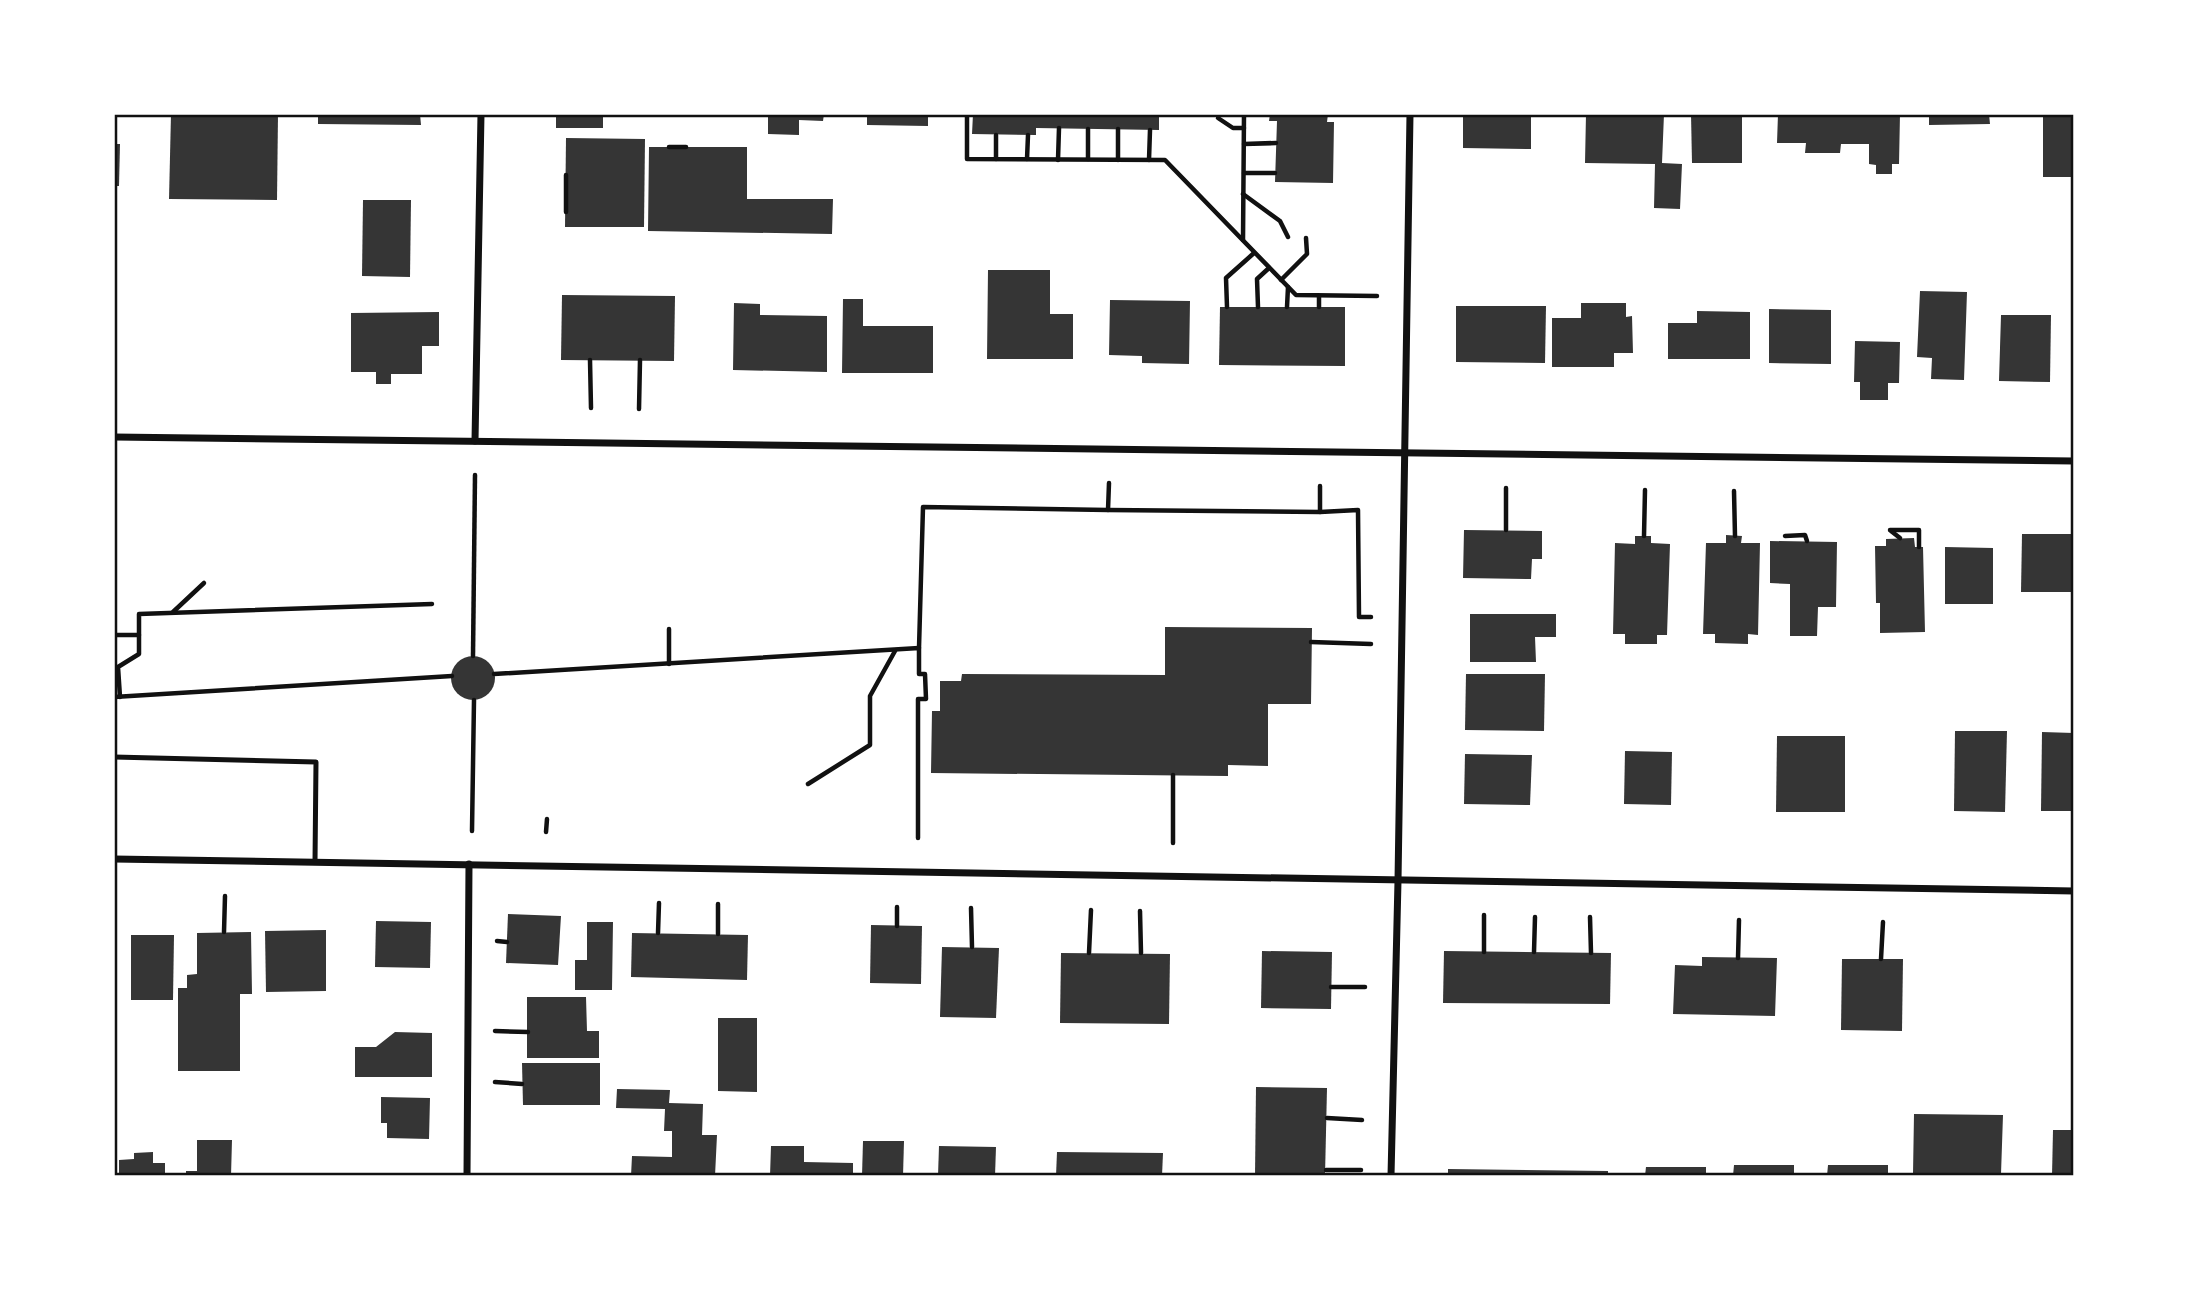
<svg xmlns="http://www.w3.org/2000/svg" width="2188" height="1290" viewBox="0 0 2188 1290" font-family="'PT Sans Narrow',sans-serif">
<style>
.building{fill:#353535}
.lines{fill:none;stroke-linecap:round;stroke-linejoin:round}
.path{stroke:#111;stroke-width:4.5}
.service{stroke:#111;stroke-width:5}
.minor{stroke:#111;stroke-width:7}
.neatline{fill:none;stroke:#111;stroke-width:2.5}
</style>
<rect width="100%" height="100%" fill="#fff"/>
<!-- building -->
<g class="building">
<polygon points="171,114 278,114 277,200 169,199"/>
<polygon points="318,114 420,114 421,125 318,124"/>
<rect x="556" y="114" width="47" height="14"/>
<polygon points="768,114 824,114 823,121 799,120 799,135 768,134"/>
<polygon points="867,114 928,114 928,126 867,125"/>
<polygon points="973,114 1159,114 1159,130 1036,128 1036,135 972,134"/>
<polygon points="1270,114 1328,114 1327,122 1334,122 1333,183 1275,182 1277,121 1269,121"/>
<polygon points="1463,114 1531,114 1531,149 1463,148"/>
<polygon points="1586,114 1664,114 1662,163 1682,164 1680,209 1654,208 1655,164 1585,163"/>
<polygon points="1691,114 1742,114 1742,163 1692,163"/>
<polygon points="1778,114 1900,114 1899,164 1892,164 1892,174 1876,174 1876,165 1869,164 1869,144 1841,144 1840,153 1805,153 1806,143 1777,143"/>
<polygon points="1929,114 1989,114 1990,124 1929,125"/>
<rect x="2043" y="114" width="31" height="63"/>
<polygon points="566,138 645,139 644,227 565,227"/>
<polygon points="114,144 120,144 119,186 114,186"/>
<polygon points="649,147 747,147 747,199 833,199 832,234 648,231"/>
<polygon points="363,200 411,200 410,277 362,276"/>
<polygon points="988,270 1050,270 1050,314 1073,314 1073,359 987,359"/>
<polygon points="1920,291 1967,292 1964,380 1931,379 1932,358 1917,357"/>
<polygon points="562,295 675,296 674,361 561,360"/>
<polygon points="843,299 863,299 863,326 933,326 933,373 842,373"/>
<polygon points="1110,300 1190,301 1189,364 1142,363 1142,356 1109,355"/>
<polygon points="734,303 760,304 760,315 827,316 827,372 733,370"/>
<polygon points="1581,303 1626,303 1626,317 1632,316 1633,353 1614,353 1614,367 1552,367 1552,318 1581,318"/>
<polygon points="1456,306 1546,306 1545,363 1456,362"/>
<polygon points="1220,307 1345,307 1345,366 1219,365"/>
<polygon points="1769,309 1831,310 1831,364 1769,363"/>
<polygon points="1697,311 1750,312 1750,359 1668,359 1668,323 1697,323"/>
<polygon points="439,312 439,346 422,346 422,374 391,374 391,384 376,384 376,372 351,372 351,313"/>
<polygon points="2001,315 2051,315 2050,382 1999,381"/>
<polygon points="1855,341 1900,342 1899,383 1888,383 1888,400 1860,400 1860,382 1854,382"/>
<polygon points="1464,530 1542,531 1542,559 1532,559 1531,579 1463,578"/>
<polygon points="2022,534 2074,534 2074,592 2021,592"/>
<polygon points="1726,535 1742,536 1741,543 1760,543 1758,635 1748,634 1748,644 1715,643 1715,634 1703,634 1706,543 1726,543"/>
<polygon points="1635,536 1651,536 1651,543 1670,544 1667,635 1657,635 1657,644 1625,644 1625,634 1613,634 1615,543 1635,544"/>
<polygon points="1914,538 1915,547 1923,547 1925,632 1880,633 1880,603 1876,603 1875,546 1886,546 1886,539"/>
<polygon points="1770,541 1837,542 1836,607 1818,607 1817,636 1790,636 1790,584 1770,583"/>
<polygon points="1945,547 1993,548 1993,604 1945,604"/>
<polygon points="1470,614 1556,614 1556,637 1535,637 1536,662 1470,662"/>
<polygon points="1165,627 1312,628 1311,704 1268,704 1268,766 1228,765 1228,776 931,773 932,711 940,711 940,681 961,681 962,674 1165,675"/>
<circle cx="473" cy="678" r="22"/>
<polygon points="1466,674 1545,674 1544,731 1465,730"/>
<polygon points="1955,731 2007,731 2005,812 1954,811"/>
<polygon points="2042,732 2074,733 2074,811 2041,811"/>
<polygon points="1777,736 1845,736 1845,812 1776,812"/>
<polygon points="1625,751 1672,752 1671,805 1624,804"/>
<polygon points="1465,754 1532,755 1530,805 1464,804"/>
<polygon points="508,914 561,916 558,965 506,963"/>
<polygon points="376,921 431,922 430,968 375,967"/>
<polygon points="587,922 613,922 612,990 575,990 575,960 587,960"/>
<polygon points="871,925 922,926 921,984 870,983"/>
<polygon points="326,930 326,991 266,992 265,931"/>
<polygon points="251,932 252,994 240,994 240,1071 178,1071 178,988 187,988 187,975 197,974 197,933"/>
<polygon points="632,933 748,935 747,980 631,977"/>
<polygon points="131,935 174,935 173,1000 131,1000"/>
<polygon points="114,946 116,946 117,1011 114,1011"/>
<polygon points="942,947 999,948 996,1018 940,1017"/>
<polygon points="1262,951 1332,952 1331,1009 1261,1008"/>
<polygon points="1444,951 1611,953 1610,1004 1443,1003"/>
<polygon points="1061,953 1170,954 1169,1024 1060,1023"/>
<polygon points="1702,957 1777,958 1775,1016 1673,1014 1675,965 1702,966"/>
<polygon points="1842,959 1903,959 1902,1031 1841,1030"/>
<polygon points="527,997 586,997 587,1031 599,1031 599,1058 527,1058"/>
<polygon points="718,1018 757,1018 757,1092 718,1091"/>
<polygon points="395,1032 432,1033 432,1077 355,1077 355,1047 376,1047"/>
<polygon points="522,1063 600,1063 600,1105 523,1105"/>
<polygon points="1256,1087 1327,1088 1325,1176 1255,1176"/>
<polygon points="617,1089 670,1090 669,1103 703,1104 702,1135 717,1135 715,1176 631,1176 632,1156 672,1157 672,1131 664,1131 665,1109 616,1108"/>
<polygon points="381,1097 430,1098 429,1139 387,1138 387,1123 381,1123"/>
<polygon points="1914,1114 2003,1115 2001,1174 1918,1176 1918,1174 1913,1174"/>
<polygon points="2053,1130 2074,1130 2074,1176 2052,1176"/>
<polygon points="197,1140 232,1140 231,1176 186,1176 186,1171 197,1171"/>
<polygon points="863,1141 904,1141 903,1176 862,1176"/>
<polygon points="771,1146 804,1146 804,1162 853,1163 853,1176 770,1176"/>
<polygon points="939,1146 996,1147 995,1176 938,1176"/>
<polygon points="153,1152 153,1163 165,1163 165,1176 119,1176 119,1160 134,1159 134,1153"/>
<polygon points="1057,1152 1163,1153 1162,1176 1056,1176"/>
<polygon points="1734,1165 1794,1165 1794,1176 1733,1176"/>
<polygon points="1828,1165 1888,1165 1888,1176 1827,1176"/>
<polygon points="1646,1167 1706,1167 1706,1176 1645,1176"/>
<polygon points="1448,1169 1608,1171 1608,1176 1448,1176"/>
</g>
<g class="lines">
<!-- path -->
<g class="path">
<polyline points="967,114 967,159 1165,160 1296,295 1377,296"/>
<polyline points="1218,118 1233,128 1244,128"/>
<polyline points="1244,144 1276,143"/>
<polyline points="669,147 686,147"/>
<polyline points="996,159 996,135"/>
<polyline points="1027,159 1028,135"/>
<polyline points="1088,159 1088,129"/>
<polyline points="1058,160 1059,128"/>
<polyline points="1118,160 1118,129"/>
<polyline points="1149,160 1150,130"/>
<polyline points="1244,173 1275,173"/>
<polyline points="1243,194 1280,221 1288,237"/>
<polyline points="566,212 566,175"/>
<polyline points="1243,240 1244,114"/>
<polyline points="1281,280 1307,254 1306,238"/>
<polyline points="1227,307 1226,278 1254,253"/>
<polyline points="1258,307 1257,279 1269,268"/>
<polyline points="1287,307 1288,287"/>
<polyline points="1319,307 1319,296"/>
<polyline points="590,360 591,408"/>
<polyline points="639,409 640,360"/>
<polyline points="1506,488 1506,530"/>
<polyline points="1734,491 1735,536"/>
<polyline points="1108,510 1320,512 1320,486"/>
<polyline points="1320,512 1358,510 1359,617 1371,617"/>
<polyline points="1890,530 1919,530 1919,547"/>
<polyline points="1891,531 1900,538"/>
<polyline points="1644,536 1645,490"/>
<polyline points="1785,536 1805,535 1807,541"/>
<polyline points="173,612 204,583"/>
<polyline points="669,629 669,664"/>
<polyline points="114,635 139,635"/>
<polyline points="1311,642 1371,644"/>
<polyline points="919,648 923,507 1108,510 1109,483"/>
<polyline points="473,656 475,475"/>
<polyline points="494,674 919,648 919,674 925,674 926,699 918,699 918,838"/>
<polyline points="114,697 452,676"/>
<polyline points="120,697 118,667 139,654 139,614 432,604"/>
<polyline points="1173,775 1173,843"/>
<polyline points="808,784 870,745 870,696 895,651"/>
<polyline points="472,831 474,700"/>
<polyline points="546,832 547,819"/>
<polyline points="971,908 972,947"/>
<polyline points="1140,911 1141,953"/>
<polyline points="1590,917 1591,953"/>
<polyline points="897,926 897,907"/>
<polyline points="224,932 225,896"/>
<polyline points="658,933 659,903"/>
<polyline points="718,934 718,904"/>
<polyline points="497,941 507,942"/>
<polyline points="1484,952 1484,915"/>
<polyline points="1534,952 1535,917"/>
<polyline points="1089,953 1091,910"/>
<polyline points="1738,958 1739,920"/>
<polyline points="1881,959 1883,922"/>
<polyline points="1331,987 1365,987"/>
<polyline points="495,1031 528,1032"/>
<polyline points="495,1082 522,1084"/>
<polyline points="1327,1118 1362,1120"/>
<polyline points="1326,1170 1361,1170"/>
</g>
<!-- service -->
<polyline class="service" points="114,757 316,762 315,862"/>
<!-- minor -->
<g class="minor">
<polyline points="114,437 2074,461"/>
<polyline points="475,441 481,114"/>
<polyline points="114,859 2074,891"/>
<polyline points="467,1176 469,864"/>
<polyline points="1391,1176 1398,881 1410,114"/>
</g>
</g>
<!-- border -->
<rect width="2188" height="1290" fill="none" stroke="#ffffff" stroke-width="231"/>
<rect x="116" y="116" width="1956" height="1058" class="neatline"/>
</svg>
